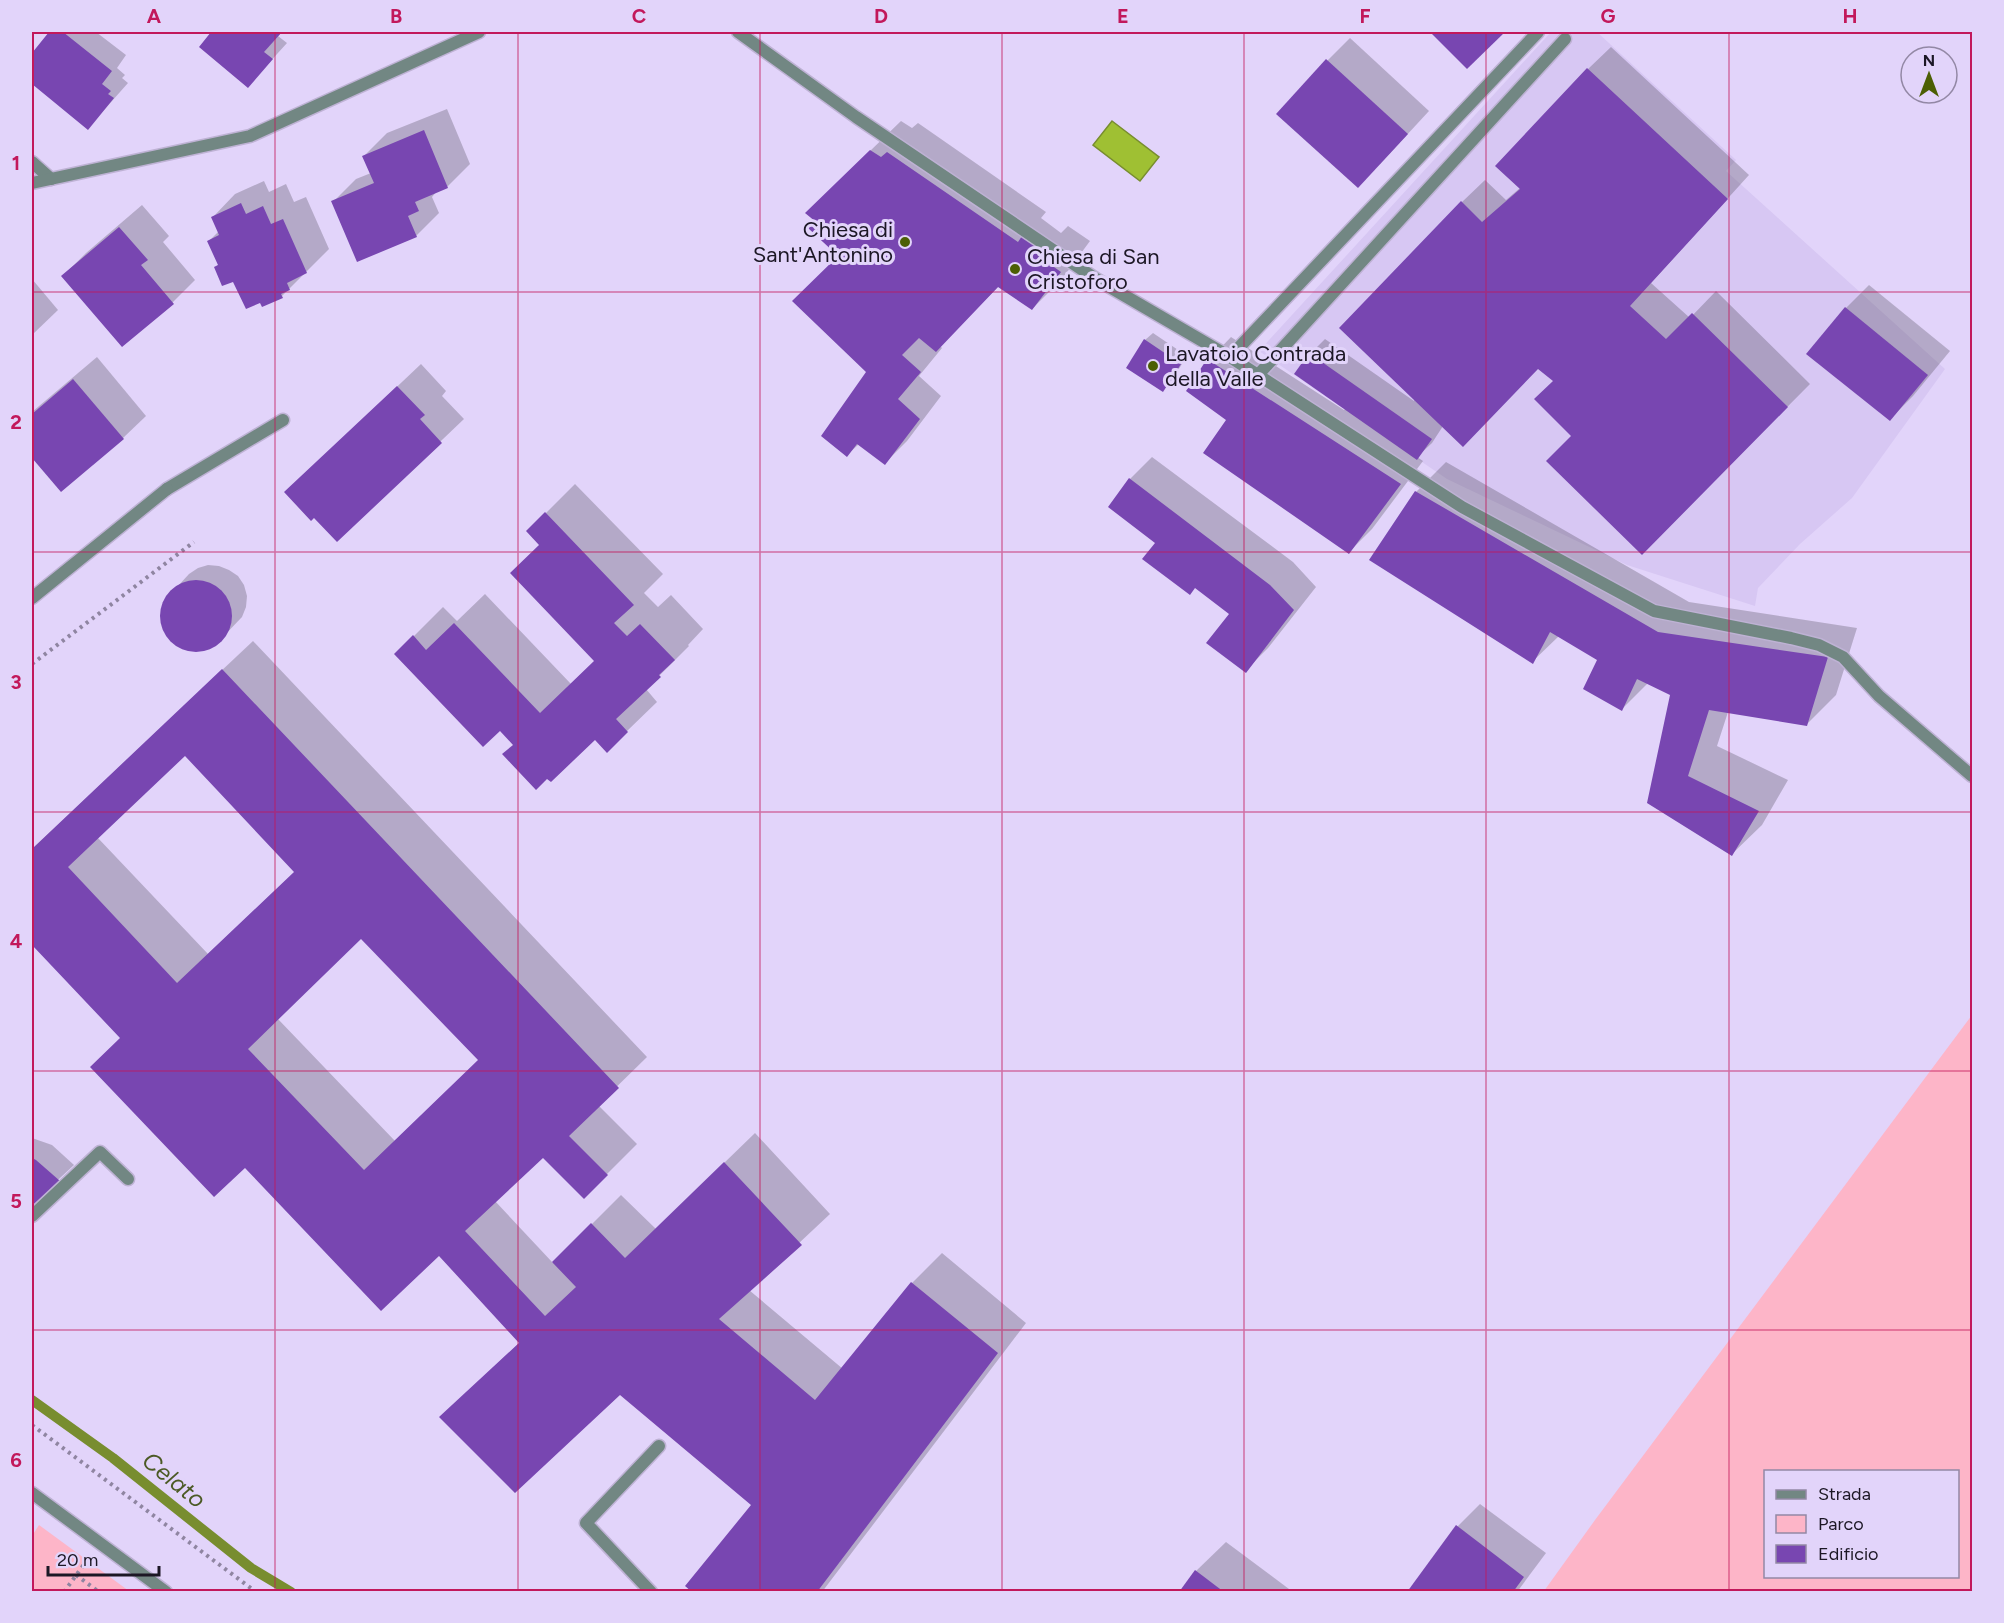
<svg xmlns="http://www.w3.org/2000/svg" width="2004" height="1623" viewBox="0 0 2004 1623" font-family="Figtree,sans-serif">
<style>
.built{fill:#d7c7f3}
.green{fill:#fdb5c8;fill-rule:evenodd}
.water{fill:#9fc033;stroke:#788d2f;stroke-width:1.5}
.shadow{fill:#0003;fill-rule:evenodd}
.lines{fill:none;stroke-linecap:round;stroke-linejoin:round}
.stream{stroke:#788d2f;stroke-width:10}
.building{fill:#7846b1;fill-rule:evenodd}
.lane-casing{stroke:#beb2d4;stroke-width:15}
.street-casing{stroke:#beb2d4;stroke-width:15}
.path{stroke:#8f85a1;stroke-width:4;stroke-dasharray:3 4.5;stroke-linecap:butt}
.lane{stroke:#728783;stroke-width:12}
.street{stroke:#728783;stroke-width:12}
.grid{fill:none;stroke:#c2185b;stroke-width:1.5;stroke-opacity:0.55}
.poi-dot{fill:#4c5f04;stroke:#e2d4fa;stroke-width:2}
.labels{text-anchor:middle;stroke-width:6;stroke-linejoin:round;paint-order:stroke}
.poi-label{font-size:22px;fill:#1c1725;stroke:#e2d4fa;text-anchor:start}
.water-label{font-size:24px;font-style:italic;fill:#4c5a25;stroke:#e2d4fa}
.neatline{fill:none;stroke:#c2185b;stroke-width:2}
.grid-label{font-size:20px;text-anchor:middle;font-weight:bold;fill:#c2185b}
</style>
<rect width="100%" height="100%" fill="#e2d4fa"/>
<!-- built -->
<polygon class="built" points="1551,32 1597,32 1736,160 1726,171 1945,369 1852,498 1800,544 1758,588 1755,606 1627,565 1447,479 1259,351"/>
<!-- green -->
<g class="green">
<path d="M1972 1015V1591H1544L1595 1520ZM1766 1472H1958V1576H1766Z"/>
<polygon points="39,1525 129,1591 32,1591 32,1536"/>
</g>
<!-- water -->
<polygon class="water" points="1112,121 1159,157 1140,181 1093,145"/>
<!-- shadow -->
<g class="shadow">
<polygon points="51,32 96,32 126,55 117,68 125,75 122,78 128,83 88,128 32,82 32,55"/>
<polygon points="213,32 282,32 278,36 287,43 248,86 201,46"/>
<polygon points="1433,32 1503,32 1467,67"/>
<polygon points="1350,38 1429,111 1380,164 1327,61"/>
<polygon points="1611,47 1749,175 1651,283 1690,318 1716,291 1810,384 1642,553 1573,436 1555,381 1539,368 1443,426 1432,443 1417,457 1423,461 1372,529 1349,552 1228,420 1209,360 1231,337 1344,410 1346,408 1310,354 1325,339 1414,401 1462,202 1485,180 1506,200 1520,188 1588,69"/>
<polygon points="447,109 470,164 447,187 437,191 432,197 439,213 416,236 333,202 356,179 371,173 364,156 387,133"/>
<polygon points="901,121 912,128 918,123 1046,212 1041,218 1061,233 1068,226 1090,241 1062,279 1032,309 999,286 940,346 942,348 919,376 941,396 907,441 885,463 859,444 847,455 868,372 839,256 817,221 837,183"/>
<polygon points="264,181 269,192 286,184 294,202 306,197 329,249 282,296 234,280 216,267 219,264 209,241 219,231 213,217 235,194"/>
<polygon points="142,205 169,236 163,242 195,280 172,303 63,276 86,253"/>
<polygon points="32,279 58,310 32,335"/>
<polygon points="1869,285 1950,351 1913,396 1890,419 1809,353 1846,308"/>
<polygon points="1153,333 1187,356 1170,383 1163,390 1145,340"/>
<polygon points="97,357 146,416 123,438 61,490 32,455 32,412"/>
<polygon points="421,364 446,391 442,396 464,419 337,540 309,470"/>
<polygon points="1152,457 1293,562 1316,587 1268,648 1245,671 1231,614 1157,543 1130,479"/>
<polygon points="1446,462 1689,602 1857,628 1836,695 1806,725 1728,712 1717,746 1788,780 1762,825 1732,854 1648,802 1672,694 1648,683 1622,709 1599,659 1559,636 1532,662 1416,492"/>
<polygon points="575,484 663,574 644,593 658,607 671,595 703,629 688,645 689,646 646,689 657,702 627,731 595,738 514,744 500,729 396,654 443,607 457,621 485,594 571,684 596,660 541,544 528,531"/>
<polygon points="208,565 219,566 229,570 238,576 244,585 247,596 246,607 242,617 219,641 210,647 200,650 189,649 179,645 170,639 165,630 162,619 162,609 166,599 189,574 198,568"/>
<path d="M253 641 647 1057 598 1105 637 1144 584 1197 543 1156 495 1201 553 1263 621 1195 656 1229 755 1133 830 1214 749 1290 843 1369 912 1283 942 1253 1026 1323 822 1592H695L753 1505 620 1393 441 1417 520 1342 439 1254 121 1037 32 943V849ZM185 754 296 871 208 954 97 837ZM361 937 479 1060 395 1141 277 1018Z"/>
<polygon points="32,1138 52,1145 74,1165 32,1204"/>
<polygon points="1480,1504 1546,1553 1517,1592 1409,1592 1458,1526"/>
<polygon points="1226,1542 1293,1592 1181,1592 1196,1571"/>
</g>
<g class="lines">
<!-- stream -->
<polyline class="stream" points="32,1400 113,1458 251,1568 291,1592"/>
</g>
<!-- building -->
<g class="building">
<polygon points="49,32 63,32 112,71 102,84 111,91 108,94 114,98 88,130 32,84 32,53"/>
<polygon points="211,32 282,32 264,52 273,59 248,88 199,47"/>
<polygon points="1430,32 1505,32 1467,69"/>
<polygon points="1326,59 1408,134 1358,188 1276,114"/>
<polygon points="1587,68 1728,199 1630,306 1666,339 1692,313 1788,407 1642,555 1546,461 1571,436 1534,399 1553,381 1538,369 1463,447 1339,328 1461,201 1482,222 1520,189 1495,166"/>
<polygon points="424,130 448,188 415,202 419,211 408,216 417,237 357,262 331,201 374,183 362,156"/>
<polygon points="870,150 881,157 887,152 1018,242 1024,233 1042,247 1037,255 1061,272 1032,310 998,287 936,352 919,338 902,355 921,372 898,399 920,419 885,465 857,444 847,457 821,436 866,372 792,301 838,256 808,228 816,222 805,213"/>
<polygon points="241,203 246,214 263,206 271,224 283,219 307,273 287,283 290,290 281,294 283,298 262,307 260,303 246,309 233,282 222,286 214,267 218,265 207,241 219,235 211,217"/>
<polygon points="119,227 148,260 141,265 174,304 122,347 61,276"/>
<polygon points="1845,307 1928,375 1890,421 1806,354"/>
<polygon points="1144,339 1181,364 1163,392 1126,368"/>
<polygon points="1309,353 1432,439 1417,460 1294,374"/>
<polygon points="1207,359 1401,484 1349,554 1203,453 1226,420 1186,391"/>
<polygon points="73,379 124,439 61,492 32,458 32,414"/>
<polygon points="397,386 425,415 420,419 442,443 337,542 314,518 311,521 284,492"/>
<polygon points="1129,478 1270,585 1294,610 1246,673 1206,643 1229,614 1195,588 1190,595 1142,559 1155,543 1108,507"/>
<polygon points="1415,491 1658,632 1828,657 1807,726 1709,710 1688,776 1759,811 1732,856 1647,803 1670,695 1637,679 1622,711 1583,689 1597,660 1550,632 1533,664 1369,560"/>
<polygon points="545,512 634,605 614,623 627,636 640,624 675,660 659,675 661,677 616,719 628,732 607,753 595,740 551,782 547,779 536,790 502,754 513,745 500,731 483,747 394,654 413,635 426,650 454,623 540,713 594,661 510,573 539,545 526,531"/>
<circle cx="196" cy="616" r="36"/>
<path d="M222 669 619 1088 569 1136 608 1175 584 1199 543 1158 465 1231 545 1316 576 1287 552 1262 591 1223 625 1258 724 1162 802 1245 719 1319 815 1400 911 1282 998 1353 817 1592H692L685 1586 751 1505 620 1395 515 1493 439 1417 519 1343 439 1256 381 1311 245 1168 214 1197 90 1067 120 1038 32 945V849ZM185 756 294 872 177 983 68 867ZM361 939 478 1060 364 1170 248 1049Z"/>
<polygon points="32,1158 36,1160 60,1181 32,1206"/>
<polygon points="1456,1525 1524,1577 1513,1592 1407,1592"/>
<polygon points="1195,1570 1224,1592 1179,1592"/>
</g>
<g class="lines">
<!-- lane casing -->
<g class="lane-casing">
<g id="lane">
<polyline points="1230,357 1538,32"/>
<polyline points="1258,375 1565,39"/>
<polyline points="167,489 283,420"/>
<polyline points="32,1216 100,1152 128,1179"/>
<polyline points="651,1592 586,1523 659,1446"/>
</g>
</g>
<!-- street casing -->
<g class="street-casing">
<g id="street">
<polyline points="738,32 856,117 1096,279 1230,357 1462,507 1654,611 1791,638 1819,645 1843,657 1879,696 1972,776"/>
<polyline points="32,162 51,179"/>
<polyline points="32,183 250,136 479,32"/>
<polyline points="32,598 167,489"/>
<polyline points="32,1493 166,1592"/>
</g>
</g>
<!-- path -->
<g class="path">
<polyline points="32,664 194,542"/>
<polyline points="32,1425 256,1592"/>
<polyline points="76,1575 99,1592"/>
<polyline points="64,1592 85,1563"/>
</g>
<!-- lane -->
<use href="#lane" class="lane"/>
<!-- street -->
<use href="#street" class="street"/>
</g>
<!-- grid -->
<path class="grid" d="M275 32V1592M518 32V1592M760 32V1592M1002 32V1592M1244 32V1592M1486 32V1592M1729 32V1592M32 292H1972M32 552H1972M32 812H1972M32 1071H1972M32 1330H1972"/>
<!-- markers -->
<g class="poi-dot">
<circle cx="905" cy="242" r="6"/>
<circle cx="1015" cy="269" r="6"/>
<circle cx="1153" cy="366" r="6"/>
</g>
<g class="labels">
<!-- poi labels -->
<g class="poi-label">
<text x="893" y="237" text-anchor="end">Chiesa di<tspan x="893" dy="25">Sant'Antonino</tspan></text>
<text x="1027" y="264">Chiesa di San<tspan x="1027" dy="25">Cristoforo</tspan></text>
<text x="1165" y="361">Lavatoio Contrada<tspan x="1165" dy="25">della Valle</tspan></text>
</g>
<!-- water labels -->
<g class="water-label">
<text transform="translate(174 1480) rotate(39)" y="8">Celato</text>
</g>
</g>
<!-- border -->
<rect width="2004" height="1623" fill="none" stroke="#e2d4fa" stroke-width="66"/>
<!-- legend -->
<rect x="1764" y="1470" width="195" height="108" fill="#e2d4fa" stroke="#9388a5" stroke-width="1.5"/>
<rect x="1776" y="1490" width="30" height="9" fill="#728783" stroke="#9388a5" stroke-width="1.5"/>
<text x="1818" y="1500" font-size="18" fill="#1c1725">Strada</text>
<rect x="1776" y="1515" width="30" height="18" fill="#fdb5c8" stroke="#9388a5" stroke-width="1.5"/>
<text x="1818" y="1530" font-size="18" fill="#1c1725">Parco</text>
<rect x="1776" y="1545" width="30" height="18" fill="#7846b1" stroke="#9388a5" stroke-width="1.5"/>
<text x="1818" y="1560" font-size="18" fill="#1c1725">Edificio</text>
<!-- north arrow -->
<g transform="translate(1929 75)"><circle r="28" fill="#e2d4fa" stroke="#9388a5" stroke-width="1.5"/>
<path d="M0-4.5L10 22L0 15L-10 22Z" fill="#4c5f04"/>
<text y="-9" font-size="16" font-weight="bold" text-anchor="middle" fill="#1c1725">N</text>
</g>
<!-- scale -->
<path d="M48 1566v9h111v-9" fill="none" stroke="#1c1725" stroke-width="3"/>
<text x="57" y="1566" font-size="18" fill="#1c1725" stroke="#e2d4fa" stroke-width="4.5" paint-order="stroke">20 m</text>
<rect x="33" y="33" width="1938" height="1557" class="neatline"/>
<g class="grid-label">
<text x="154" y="23">A</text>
<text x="396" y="23">B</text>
<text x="639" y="23">C</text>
<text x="881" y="23">D</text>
<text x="1123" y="23">E</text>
<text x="1365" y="23">F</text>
<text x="1608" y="23">G</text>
<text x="1850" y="23">H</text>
<text x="16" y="170">1</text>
<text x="16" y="429">2</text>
<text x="16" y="689">3</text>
<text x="16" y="948">4</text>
<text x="16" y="1208">5</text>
<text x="16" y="1467">6</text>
</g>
</svg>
